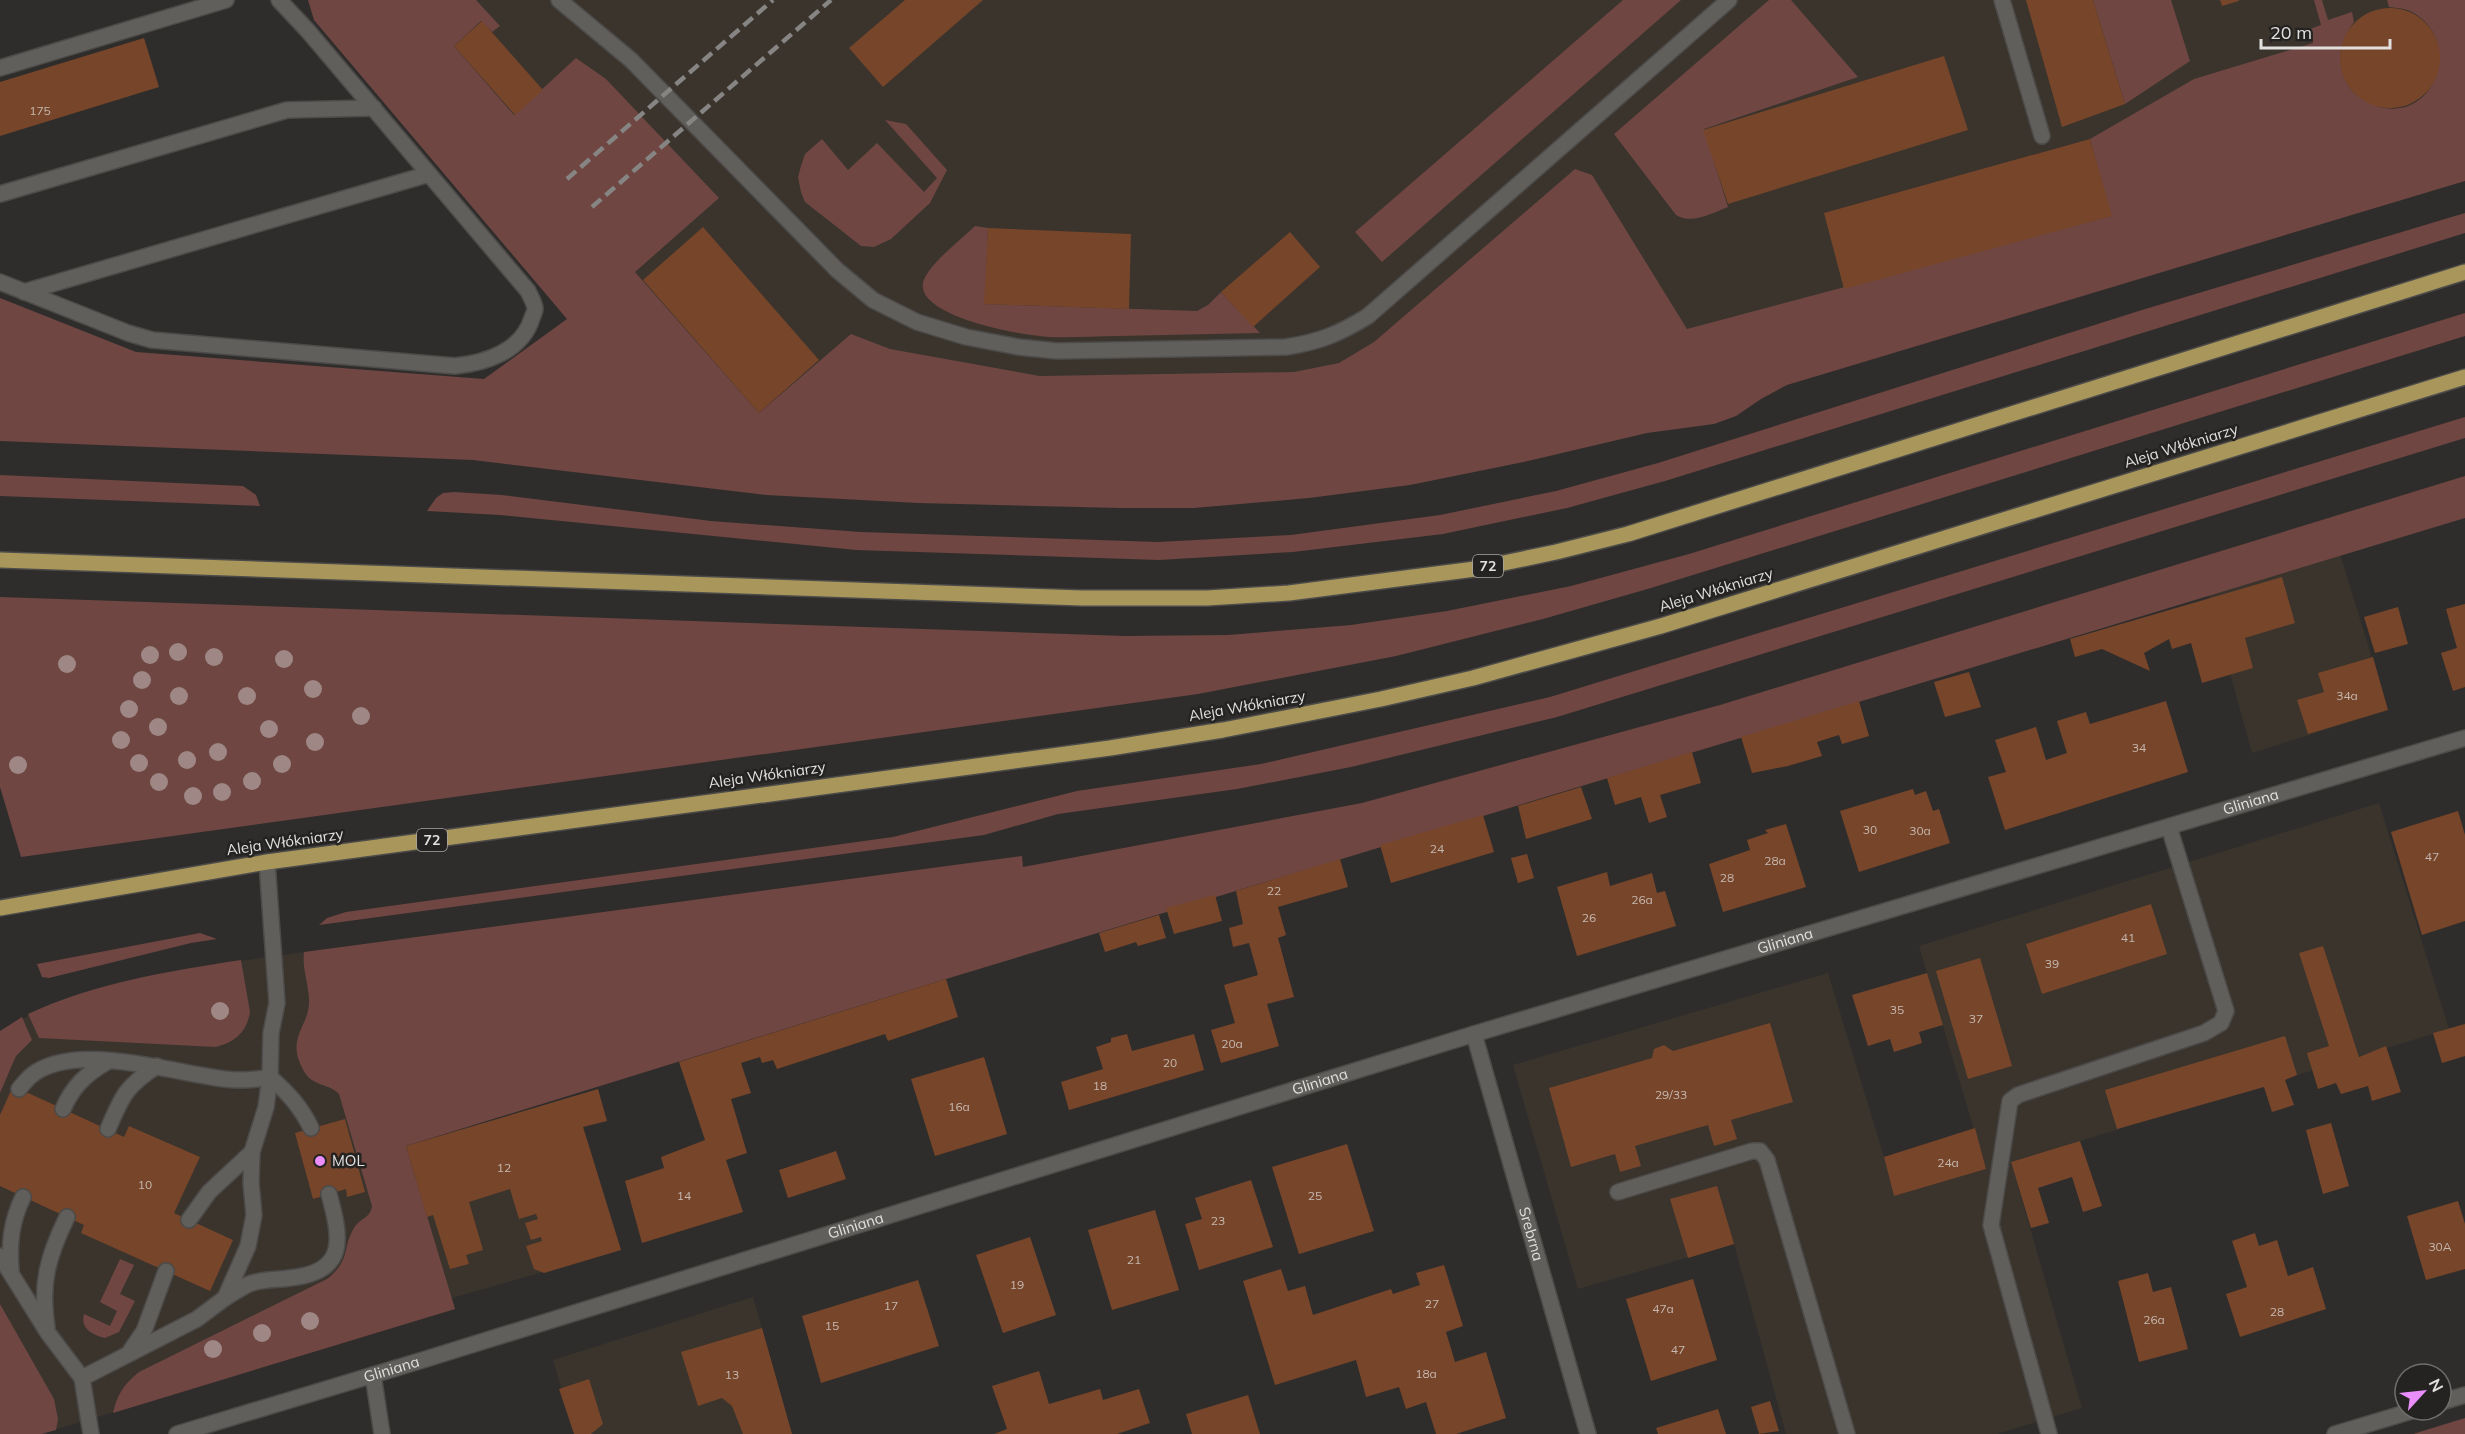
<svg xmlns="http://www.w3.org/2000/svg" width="2465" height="1434" viewBox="0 0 2465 1434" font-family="Mulish,sans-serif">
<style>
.built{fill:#3a342d}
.green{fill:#6f4642}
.building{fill:#77452a}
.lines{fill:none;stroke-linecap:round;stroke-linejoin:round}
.lane-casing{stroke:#4c4b49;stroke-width:18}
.street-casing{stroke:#4c4b49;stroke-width:18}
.primary-casing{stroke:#4c4b49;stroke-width:18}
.lane{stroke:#615f5c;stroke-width:15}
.street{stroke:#615f5c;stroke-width:15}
.primary{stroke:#a8965a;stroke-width:15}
.rail{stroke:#868583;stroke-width:4.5;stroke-dasharray:12 6;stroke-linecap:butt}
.tree{fill:#9e8784}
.poi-dot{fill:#ea8dfd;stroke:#252321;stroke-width:2}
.labels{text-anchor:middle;stroke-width:5;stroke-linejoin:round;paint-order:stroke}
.number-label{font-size:12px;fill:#c6b9b1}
.shield{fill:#252321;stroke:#a9a7a5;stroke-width:1.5}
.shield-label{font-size:14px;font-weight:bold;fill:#e1e0de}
.street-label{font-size:15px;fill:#e1e0de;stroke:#252321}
.poi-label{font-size:15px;fill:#e1e0de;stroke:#252321;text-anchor:start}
</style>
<rect width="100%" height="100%" fill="#2f2d2b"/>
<!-- built -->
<g class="built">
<polygon points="377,0 2465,0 2465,131 1377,427 740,433"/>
<polygon points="2340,554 2388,710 2252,753 2208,593"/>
<polygon points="2379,803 2449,1029 2011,1162 2082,1408 1997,1434 1786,1434 1734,1244 1578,1289 1513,1065 1828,973 1884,1157 1894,1196 1986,1169 1919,946"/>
<polygon points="304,952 349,957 406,1146 574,1096 621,1250 452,1298 455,1309 41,1434 0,1434 0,1031 50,1004 119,984 189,968"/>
<polygon points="753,1297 792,1434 575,1434 553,1360"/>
</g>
<!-- green -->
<g class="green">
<path d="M308 0H476L500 26 492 32 481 21 454 46 514 115 576 58 606 79 719 198 635 272 759 413 851 334 890 349 1040 376 1294 372 1339 363 1374 342 1575 169 1592 175 1687 329 2111 216 2090 139 2194 79 2313 43 2310 29 2321 25 2314 0H2322L2328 20 2352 12 2354 22C2341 40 2335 59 2346 81 2352 94 2363 101 2377 106 2434 125 2465 41 2412 12 2405 8 2396 8 2389 7L2387 0H2465V181L1787 385 1761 399 1736 416 1714 424 1647 433 1528 461 1410 485 1309 498 1194 508H1119L918 503 766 495 473 460 0 441V298L136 352 484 379 567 319 314 20Z"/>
<polygon points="1623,0 1681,0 1382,262 1355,232"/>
<path d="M1769 0H1791L1858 77 1704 129 1728 207C1712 213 1692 225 1676 215L1614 134Z"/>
<polygon points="2093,0 2171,0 2190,61 2125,104"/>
<polygon points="885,120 906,124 947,170 930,203 891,239 874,247 861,246 805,202 801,192 798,177 801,166 805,154 822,139 848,170 877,143 924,192 937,178"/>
<polygon points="2465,213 2465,233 1665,481 1567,508 1443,534 1293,552 1159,560 856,550 500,515 427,511 436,498 443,493 454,492 502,495 711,521 861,532 1158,542 1291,535 1440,515 1556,491 1658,463 2142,310"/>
<path d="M975 226 988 228 985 304 1197 311 1208 305 1221 292 1260 333C1212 334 1165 335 1118 336 1095 336 1072 338 1049 337 1024 336 917 317 923 283 926 266 962 239 975 226Z"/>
<polygon points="2465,313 2465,336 1651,588 1543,619 1396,656 1198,694 21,857 0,787 0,597 1125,636 1228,635 1351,625 1447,611 1571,586 1689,554"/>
<polygon points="2465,417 2465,438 1557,717 1351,767 1237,789 1058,814 984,835 319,925 327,918 346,912 893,837 1077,791 1261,764 1550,697"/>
<polygon points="0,475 243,486 256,495 260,506 0,496"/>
<path d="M2465 476V518L946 979 406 1146 455 1309 113 1413C117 1394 125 1383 139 1372L327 1279C351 1260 342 1248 354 1228 360 1218 370 1219 372 1206L339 1094C330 1084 313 1086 305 1073 283 1036 311 1028 309 998 308 982 302 968 304 952L1022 856 1023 867 1362 803 1720 705Z"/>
<polygon points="200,933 217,939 191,943 49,978 42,977 37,964"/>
<path d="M241 960 250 1012C247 1032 235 1042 216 1047L39 1038 28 1014C94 983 169 971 241 960Z"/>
<polygon points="22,1017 32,1040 16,1056 0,1093 0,1031"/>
<path d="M120 1259 134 1265 120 1294 135 1301 119 1332 105 1338C93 1335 80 1329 84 1314L110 1326 117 1311 100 1302Z"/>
<polygon points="0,1304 54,1399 58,1419 56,1430 41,1434 0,1434"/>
<polygon points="2465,1418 2465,1434 2413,1434"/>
</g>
<!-- building -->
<g class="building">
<polygon points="905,0 983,0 883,87 849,48"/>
<polygon points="2026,0 2093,0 2125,104 2062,127"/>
<polygon points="2220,0 2239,0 2239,1 2222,6"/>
<circle cx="2390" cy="58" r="50"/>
<polygon points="482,21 543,90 515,115 454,46"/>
<polygon points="144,38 159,87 0,136 0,82"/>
<polygon points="1944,56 1968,130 1728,204 1703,130"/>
<polygon points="2090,139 2112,216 1844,289 1824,213"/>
<polygon points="703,227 819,360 759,413 643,280"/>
<polygon points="988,228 1131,234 1129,309 984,304"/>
<polygon points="1290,232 1320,267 1253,327 1221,292"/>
<polygon points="2282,577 2295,623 2245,638 2253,668 2202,683 2191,643 2172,649 2169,639 2144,653 2150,671 2102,649 2075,657 2070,639"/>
<polygon points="2465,604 2465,687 2453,691 2441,653 2457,648 2446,609"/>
<polygon points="2398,607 2408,644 2375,653 2364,617"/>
<polygon points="2373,657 2388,710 2308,734 2297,700 2324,692 2318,673"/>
<polygon points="1969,672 1981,707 1945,717 1934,682"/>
<polygon points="1859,701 1869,736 1842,744 1839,735 1817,742 1822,756 1788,766 1752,773 1741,737"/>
<polygon points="2166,701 2188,772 2005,830 1988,777 2006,772 1995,740 2036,727 2046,760 2067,753 2057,721 2086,712 2090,724"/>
<polygon points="1692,752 1701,783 1660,795 1667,817 1649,823 1641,797 1615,805 1607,778"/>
<polygon points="1581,787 1592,819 1526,839 1518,806"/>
<polygon points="1913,789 1915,795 1926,791 1933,811 1939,809 1950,843 1859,872 1840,811"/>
<polygon points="2458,811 2465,835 2465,921 2422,935 2391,832"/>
<polygon points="1483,815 1494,852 1391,883 1380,845"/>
<polygon points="1786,824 1806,887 1723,912 1709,864 1750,850 1747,840 1768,833 1765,830"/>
<polygon points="1527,854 1534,878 1518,883 1511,858"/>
<polygon points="1340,859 1348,887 1278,907 1286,935 1278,938 1294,997 1267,1004 1279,1046 1221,1063 1211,1030 1235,1023 1224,985 1258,975 1249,943 1233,947 1229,928 1243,924 1236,891"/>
<polygon points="1607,872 1610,886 1652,873 1657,893 1665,891 1676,926 1577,956 1557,887"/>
<polygon points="1215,895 1222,921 1174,934 1166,908"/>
<polygon points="2151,904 2167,954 2042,994 2026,944"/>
<polygon points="1159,915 1166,938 1138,946 1136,942 1105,952 1099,933"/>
<polygon points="2323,946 2359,1057 2386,1046 2401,1092 2372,1101 2368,1086 2341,1094 2336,1083 2318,1089 2307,1053 2329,1046 2299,953"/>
<polygon points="1980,958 2012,1066 1968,1079 1936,971"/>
<polygon points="1927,973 1943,1025 1919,1032 1922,1043 1894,1052 1890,1039 1868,1046 1852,995"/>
<polygon points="946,979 958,1017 888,1041 885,1034 777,1069 773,1060 762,1063 760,1057 741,1063 751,1093 731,1099 747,1153 726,1160 743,1212 642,1243 625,1181 664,1168 661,1157 705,1140 679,1062"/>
<polygon points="1770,1023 1793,1102 1731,1120 1737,1139 1714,1146 1708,1125 1635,1146 1641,1166 1620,1172 1615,1154 1571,1167 1549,1088 1652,1058 1654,1049 1664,1045 1673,1051"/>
<polygon points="2465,1024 2465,1056 2442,1063 2433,1033"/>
<polygon points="1127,1034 1132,1051 1194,1034 1204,1070 1069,1110 1061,1082 1103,1069 1096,1047 1111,1042 1111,1038"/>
<polygon points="2285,1036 2297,1075 2285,1080 2294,1105 2272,1112 2264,1087 2117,1129 2105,1090"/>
<polygon points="984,1057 1007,1134 935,1156 911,1079"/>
<polygon points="13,1086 124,1137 129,1126 200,1157 174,1213 233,1240 210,1291 81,1233 84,1225 0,1186 0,1115"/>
<polygon points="598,1089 607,1121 583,1127 621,1250 544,1273 534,1269 526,1246 542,1241 541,1237 531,1240 525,1223 538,1219 536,1214 519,1219 510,1189 469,1202 483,1250 466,1255 469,1264 450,1269 433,1215 427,1217 406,1146"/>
<polygon points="345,1119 365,1192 347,1197 346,1189 313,1199 295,1133"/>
<polygon points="2331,1123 2349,1186 2323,1194 2306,1130"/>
<polygon points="1975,1128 1986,1169 1894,1196 1884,1157"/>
<polygon points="2080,1141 2102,1206 2083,1212 2072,1177 2038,1188 2049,1223 2031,1228 2011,1162"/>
<polygon points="1347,1144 1374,1231 1299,1254 1272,1167"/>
<polygon points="836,1151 846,1179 788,1198 779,1170"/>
<polygon points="1251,1180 1273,1247 1199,1270 1185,1224 1202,1219 1195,1198"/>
<polygon points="1717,1186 1734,1244 1688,1258 1670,1199"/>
<polygon points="2458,1201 2465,1224 2465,1269 2426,1280 2407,1216"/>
<polygon points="1155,1210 1179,1290 1112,1310 1088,1230"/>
<polygon points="2255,1233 2259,1246 2277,1240 2288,1276 2313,1267 2326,1309 2240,1337 2226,1294 2247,1287 2232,1241"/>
<polygon points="1030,1237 1056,1315 1003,1333 976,1255"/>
<polygon points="1444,1265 1463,1326 1446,1332 1455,1362 1486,1352 1506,1418 1456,1434 1436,1434 1426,1402 1406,1409 1399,1387 1366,1397 1356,1360 1275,1385 1243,1281 1281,1269 1288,1291 1305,1286 1313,1315 1391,1289 1393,1294 1420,1285 1416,1273"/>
<polygon points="2148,1273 2153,1292 2171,1287 2188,1349 2139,1362 2118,1281"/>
<polygon points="1693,1279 1717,1360 1651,1381 1626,1299"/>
<polygon points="918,1280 939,1346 821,1383 802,1316"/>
<polygon points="762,1328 792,1434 743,1434 732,1406 722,1398 698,1406 681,1352"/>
<polygon points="1039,1371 1049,1404 1100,1389 1103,1400 1139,1389 1150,1423 1117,1434 994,1434 1007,1429 992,1386"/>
<polygon points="589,1379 603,1424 591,1434 574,1434 559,1389"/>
<polygon points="1248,1395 1260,1434 1192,1434 1186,1414"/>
<polygon points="1770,1401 1779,1431 1759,1434 1751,1407"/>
<polygon points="1718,1409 1726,1434 1658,1434 1656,1428"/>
</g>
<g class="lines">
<!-- lane casing -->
<g class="lane-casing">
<g id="lane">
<path d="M559 0 631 60 837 270 873 300 917 322 966 337 1018 347 1057 351 1286 347C1319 342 1339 334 1368 316L1729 0"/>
<polyline points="2002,0 2042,136"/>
<polyline points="0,68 226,0"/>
<polyline points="0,194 287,110 374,108"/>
<path d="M0 282 128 333 152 340 455 366C486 363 522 351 532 318 533 315 535 312 535 309 535 303 530 296 528 291L308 31 279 0"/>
<polyline points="24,292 429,174"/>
<path d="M19 1089C23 1084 27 1079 32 1075 76 1041 173 1073 224 1079 240 1081 255 1080 270 1077 288 1093 301 1107 311 1128"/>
<path d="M63 1109C73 1086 86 1074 107 1062"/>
<path d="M108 1129C122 1096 126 1086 157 1066"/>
<polyline points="1618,1192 1752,1151 1760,1151 1767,1160 1847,1434"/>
<polyline points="189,1220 209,1192 252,1152"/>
<polyline points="0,1256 48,1333 82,1378"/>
<path d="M11 1270C9 1243 11 1222 23 1197"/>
<path d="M225 1298C233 1293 241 1288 249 1284 262 1279 277 1280 290 1278 348 1272 341 1238 329 1194"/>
<path d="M47 1327C40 1284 48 1256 67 1217"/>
<polyline points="131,1350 144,1331 166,1271"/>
<polyline points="91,1434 82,1378 197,1319 225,1298 248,1246 254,1215 251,1183 252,1152 266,1107 270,1077 271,1033 277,1003 267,862"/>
<polyline points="2049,1434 1991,1225 2010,1101 2018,1095 2204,1033 2221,1023 2226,1011 2169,827"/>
</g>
</g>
<!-- street casing -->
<g class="street-casing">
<g id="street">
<path id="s1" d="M1474 1034 1588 1434"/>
<polyline points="373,1375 382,1434"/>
<polyline points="2441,1402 2465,1395"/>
<path id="s2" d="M177 1434 426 1359 1474 1034 2465 738"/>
<polyline points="2335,1434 2415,1410"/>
</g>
</g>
<!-- primary casing -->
<g class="primary-casing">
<g id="primary">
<polyline points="0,560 1082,598 1207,598 1289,593 1475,569 1556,552 1628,534 2465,272"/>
<polyline points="0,908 267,862 1110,748 1223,730 1381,699 1473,678 1661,626 2465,377"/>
</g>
</g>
<!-- lane -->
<use href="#lane" class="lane"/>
<!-- street -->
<use href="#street" class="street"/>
<!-- primary -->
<use href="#primary" class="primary"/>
<!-- rail -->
<g class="rail">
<polyline points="567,179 773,0"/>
<polyline points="592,207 831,0"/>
</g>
</g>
<!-- trees -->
<g class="tree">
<circle cx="178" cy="652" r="9"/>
<circle cx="150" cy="655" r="9"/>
<circle cx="214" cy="657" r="9"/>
<circle cx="284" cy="659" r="9"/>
<circle cx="67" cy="664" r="9"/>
<circle cx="142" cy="680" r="9"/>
<circle cx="313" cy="689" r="9"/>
<circle cx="179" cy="696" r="9"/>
<circle cx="247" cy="696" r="9"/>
<circle cx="129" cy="709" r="9"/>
<circle cx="361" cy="716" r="9"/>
<circle cx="158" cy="727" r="9"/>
<circle cx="269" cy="729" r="9"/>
<circle cx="121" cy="740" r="9"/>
<circle cx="315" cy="742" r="9"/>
<circle cx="218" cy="752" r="9"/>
<circle cx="187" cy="760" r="9"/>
<circle cx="139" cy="763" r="9"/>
<circle cx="282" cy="764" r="9"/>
<circle cx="18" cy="765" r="9"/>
<circle cx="252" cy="781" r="9"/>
<circle cx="159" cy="782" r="9"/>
<circle cx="222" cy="792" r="9"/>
<circle cx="193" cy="796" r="9"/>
<circle cx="220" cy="1011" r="9"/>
<circle cx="310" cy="1321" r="9"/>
<circle cx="262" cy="1333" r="9"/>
<circle cx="213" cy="1349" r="9"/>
</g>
<!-- markers -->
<circle class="poi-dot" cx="320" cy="1161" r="6"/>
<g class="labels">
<!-- number labels -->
<g class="number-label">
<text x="40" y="115">175</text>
<text x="2347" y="700">34a</text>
<text x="2139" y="752">34</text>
<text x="1870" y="834">30</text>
<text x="1920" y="835">30a</text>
<text x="1437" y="853">24</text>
<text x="2432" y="861">47</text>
<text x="1775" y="865">28a</text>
<text x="1727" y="882">28</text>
<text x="1274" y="895">22</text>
<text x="1642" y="904">26a</text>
<text x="1589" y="922">26</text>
<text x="2128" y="942">41</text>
<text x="2052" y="968">39</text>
<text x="1897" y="1014">35</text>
<text x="1976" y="1023">37</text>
<text x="1232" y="1048">20a</text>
<text x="1170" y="1067">20</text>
<text x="1100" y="1090">18</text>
<text x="1671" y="1099">29/33</text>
<text x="959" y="1111">16a</text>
<text x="1948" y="1167">24a</text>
<text x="504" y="1172">12</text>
<text x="145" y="1189">10</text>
<text x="684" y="1200">14</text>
<text x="1315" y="1200">25</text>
<text x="1218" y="1225">23</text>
<text x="2440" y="1251">30A</text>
<text x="1134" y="1264">21</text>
<text x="1017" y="1289">19</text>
<text x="1432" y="1308">27</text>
<text x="891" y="1310">17</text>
<text x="1663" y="1313">47a</text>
<text x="2277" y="1316">28</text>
<text x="2154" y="1324">26a</text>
<text x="832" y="1330">15</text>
<text x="1678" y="1354">47</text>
<text x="1426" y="1378">18a</text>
<text x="732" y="1379">13</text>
</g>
<!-- shield labels -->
<g class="shield">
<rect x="1473" y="555" width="30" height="22" rx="4.5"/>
<rect x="417" y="829" width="30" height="22" rx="4.5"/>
</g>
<g class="shield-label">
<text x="1488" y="571">72</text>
<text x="432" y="845">72</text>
</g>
<!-- street labels -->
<g class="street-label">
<text transform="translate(2181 446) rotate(-17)" y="5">Aleja Włókniarzy</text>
<text transform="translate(1716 590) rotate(-17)" y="5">Aleja Włókniarzy</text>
<text transform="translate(1247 706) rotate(-10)" y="5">Aleja Włókniarzy</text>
<text transform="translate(767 775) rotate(-8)" y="5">Aleja Włókniarzy</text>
<text dy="5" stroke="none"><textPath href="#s2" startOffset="2168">Gliniana</textPath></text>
<text transform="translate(285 842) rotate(-8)" y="5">Aleja Włókniarzy</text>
<text dy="5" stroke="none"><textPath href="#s2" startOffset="1682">Gliniana</textPath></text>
<text dy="5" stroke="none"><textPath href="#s2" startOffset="1196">Gliniana</textPath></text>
<text dy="5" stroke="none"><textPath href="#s2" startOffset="710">Gliniana</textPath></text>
<text dy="5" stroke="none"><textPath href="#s1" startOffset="208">Srebrna</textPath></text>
<text dy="5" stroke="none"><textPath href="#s2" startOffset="224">Gliniana</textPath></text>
</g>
<!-- poi labels -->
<g class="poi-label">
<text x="332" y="1166">MOL</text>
</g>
</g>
<!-- north arrow -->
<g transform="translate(2423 1392) rotate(63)"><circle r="28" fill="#252321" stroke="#706f6d" stroke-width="1.5"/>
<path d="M0-4.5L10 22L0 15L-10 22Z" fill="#ea8dfd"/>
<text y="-9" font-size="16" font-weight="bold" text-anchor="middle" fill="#e1e0de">N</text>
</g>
<!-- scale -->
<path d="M2261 39v9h129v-9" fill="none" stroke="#e1e0de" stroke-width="3"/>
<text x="2270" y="39" font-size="18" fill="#e1e0de" stroke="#252321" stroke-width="4.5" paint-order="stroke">20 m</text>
</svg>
